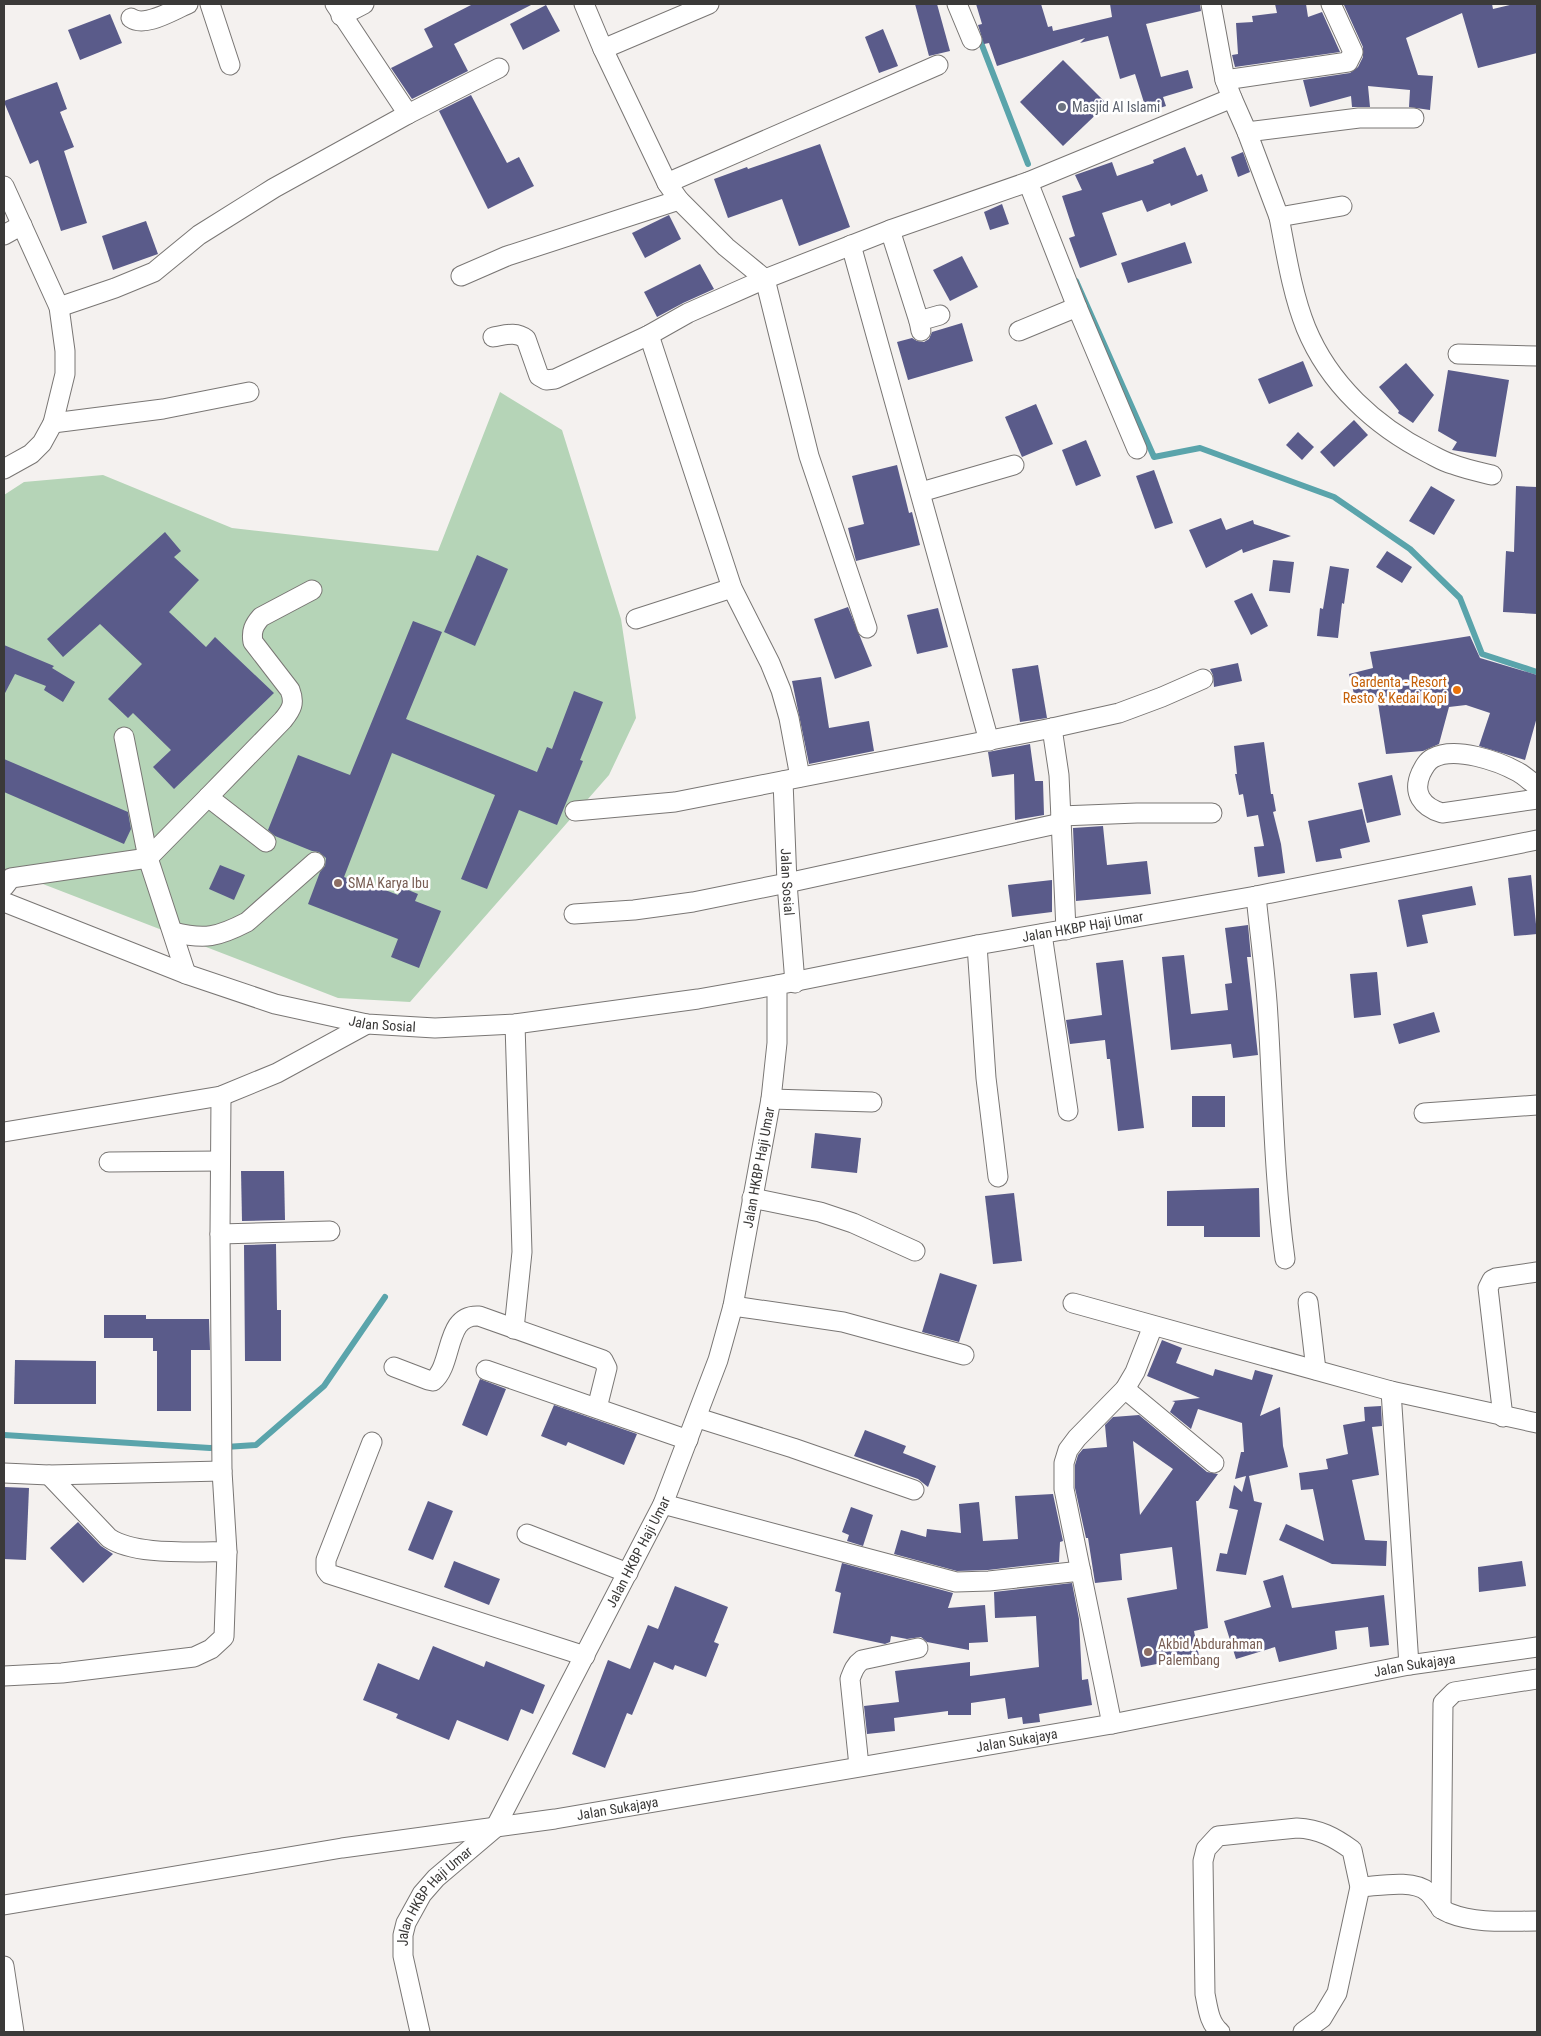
<svg xmlns="http://www.w3.org/2000/svg" width="1541" height="2036" viewBox="0 0 1541 2036" font-family="'Roboto Condensed',sans-serif">
<style>
.green{fill:#b5d4b7}
.lines{fill:none;stroke-linecap:round;stroke-linejoin:round}
.stream{stroke:#5aa4ab;stroke-width:6}
.building{fill:#5a5b8a;fill-rule:evenodd}
.minor-casing{stroke:#797674;stroke-width:21}
.minor{stroke:#fff;stroke-width:19}
.worship-dot{fill:#6b7280;stroke:#fff;stroke-width:2}
.food-dot{fill:#e8710a;stroke:#fff;stroke-width:2}
.education-dot{fill:#8d6e63;stroke:#fff;stroke-width:2}
.labels{text-anchor:middle;stroke-width:5;stroke-linejoin:round;paint-order:stroke}
.worship-label{font-size:14px;fill:#5b616d;stroke:#fff;text-anchor:start}
.food-label{font-size:14px;fill:#c56008;stroke:#fff;text-anchor:end}
.street-label{font-size:14px;fill:#3b3a39;stroke:#fff}
.education-label{font-size:14px;fill:#785e54;stroke:#fff;text-anchor:start}
</style>
<rect width="100%" height="100%" fill="#f4f1ef"/>
<!-- green -->
<polygon class="green" points="500,392 562,430 621,619 636,718 609,775 410,1002 338,998 4,869 4,495 24,482 103,475 232,528 438,551"/>
<g class="lines">
<!-- stream -->
<g class="stream">
<polyline points="978,35 1028,164"/>
<polyline points="1076,281 1154,457 1200,448 1334,497 1410,549 1460,598 1482,654 1537,672"/>
<polyline points="4,1435 210,1448 256,1445 324,1386 385,1297"/>
</g>
</g>
<!-- building -->
<g class="building">
<polygon points="473,4 533,4 454,44 468,71 412,99 391,68 433,47 424,29"/>
<polygon points="915,4 937,4 950,51 929,56"/>
<polygon points="976,4 1041,4 1048,27 1052,26 1053,31 1112,17 1110,4 1200,4 1201,11 1146,24 1161,77 1188,70 1193,88 1163,97 1166,106 1147,112 1135,74 1120,79 1108,36 1080,43 1085,38 997,66 989,43 984,44 983,41 978,25 982,24"/>
<polygon points="1275,4 1306,4 1308,17 1322,12 1340,52 1235,67 1232,55 1238,54 1236,23 1253,22 1252,16 1277,13"/>
<polygon points="1348,4 1492,4 1493,9 1514,4 1537,4 1537,53 1478,68 1462,13 1406,38 1418,75 1433,76 1430,110 1409,107 1410,90 1368,86 1370,107 1352,107 1351,96 1310,107 1303,80 1350,73 1358,67 1363,57 1363,47 1344,5"/>
<polygon points="546,5 560,31 523,50 510,24"/>
<polygon points="110,14 122,43 80,60 68,30"/>
<polygon points="883,29 898,66 879,73 865,37"/>
<polygon points="1063,60 1107,104 1063,146 1020,102"/>
<polygon points="57,82 67,109 60,112 74,147 64,151 87,223 61,231 38,160 30,164 4,102 4,101"/>
<polygon points="471,95 507,163 519,157 534,186 488,209 439,111"/>
<polygon points="820,144 850,227 799,246 782,199 728,218 714,179 747,167 748,169"/>
<polygon points="1185,147 1197,176 1202,174 1208,191 1171,206 1170,203 1147,212 1142,200 1102,213 1117,255 1080,268 1069,238 1075,236 1062,196 1082,190 1075,175 1112,162 1117,176 1154,163 1153,160"/>
<polygon points="1243,152 1250,172 1238,177 1231,157"/>
<polygon points="1002,204 1009,224 990,230 984,212"/>
<polygon points="669,215 681,239 645,258 632,233"/>
<polygon points="146,221 158,254 113,270 102,236"/>
<polygon points="1185,242 1192,263 1128,283 1121,263"/>
<polygon points="962,256 978,287 950,301 933,270"/>
<polygon points="700,264 714,289 683,303 657,317 644,292"/>
<polygon points="962,323 973,361 908,380 897,342 912,338 917,341 924,342 929,339 932,332"/>
<polygon points="1303,361 1313,386 1269,404 1258,379"/>
<polygon points="1406,363 1434,395 1413,423 1398,413 1399,411 1379,387"/>
<polygon points="1448,370 1509,380 1496,457 1452,450 1457,442 1438,431"/>
<polygon points="1036,404 1053,444 1022,457 1005,417"/>
<polygon points="1354,420 1368,435 1334,467 1320,452"/>
<polygon points="1298,432 1314,447 1302,460 1286,445"/>
<polygon points="1086,440 1101,476 1076,486 1062,450"/>
<polygon points="897,465 909,513 912,512 920,545 856,561 848,528 864,524 852,476"/>
<polygon points="1154,470 1173,523 1155,529 1136,476"/>
<polygon points="1431,486 1455,500 1434,535 1409,521"/>
<polygon points="1516,486 1537,487 1536,581 1537,581 1537,614 1503,612 1506,551 1514,552"/>
<polygon points="1221,518 1226,530 1253,520 1254,524 1291,536 1243,553 1242,549 1206,568 1189,530"/>
<polygon points="165,532 181,551 174,557 199,580 169,612 206,647 215,637 274,693 174,789 153,767 171,750 133,713 128,718 108,699 142,664 100,624 63,657 47,639"/>
<polygon points="1387,551 1412,567 1402,583 1376,567"/>
<polygon points="477,555 508,569 475,646 444,632"/>
<polygon points="1273,560 1294,562 1290,593 1269,591"/>
<polygon points="1330,566 1349,569 1344,604 1342,603 1338,638 1317,636 1320,608 1323,609"/>
<polygon points="1252,593 1268,626 1251,635 1234,601"/>
<polygon points="848,607 872,666 835,679 814,619"/>
<polygon points="938,608 948,647 917,654 907,615"/>
<polygon points="413,621 442,632 406,719 537,772 547,747 552,749 574,691 603,702 580,760 583,761 557,825 519,810 487,889 461,879 495,795 392,753 344,877 374,889 375,886 398,895 401,887 418,894 415,901 441,911 419,968 391,957 398,939 308,904 320,872 325,866 326,858 319,852 312,851 275,836 268,830 298,755 350,775"/>
<polygon points="1470,636 1480,658 1537,675 1537,717 1525,760 1479,746 1490,713 1466,705 1449,707 1439,744 1423,751 1386,754 1377,697 1356,702 1349,674 1373,668 1370,652"/>
<polygon points="4,645 54,666 52,668 75,682 63,702 44,690 46,686 15,674 4,695"/>
<polygon points="1238,663 1242,681 1214,687 1213,675 1210,669"/>
<polygon points="1038,665 1047,718 1020,722 1012,669"/>
<polygon points="821,677 829,728 869,721 874,751 809,764 792,681"/>
<polygon points="1264,742 1271,794 1273,794 1276,811 1273,812 1281,844 1285,873 1258,877 1254,847 1264,846 1258,815 1247,817 1243,794 1239,795 1235,774 1237,774 1234,746"/>
<polygon points="1030,744 1035,781 1043,781 1044,815 1015,820 1014,774 992,777 988,752"/>
<polygon points="4,759 128,812 131,829 124,844 4,792"/>
<polygon points="1392,775 1401,815 1367,823 1358,783"/>
<polygon points="1362,809 1370,842 1340,849 1342,858 1316,862 1308,821"/>
<polygon points="1103,826 1107,865 1147,861 1151,894 1076,901 1073,828"/>
<polygon points="220,865 245,875 234,900 209,889"/>
<polygon points="1531,875 1537,934 1514,936 1508,878"/>
<polygon points="1052,880 1052,912 1012,917 1008,885"/>
<polygon points="1472,886 1476,905 1422,915 1428,943 1407,947 1398,900"/>
<polygon points="1248,925 1251,957 1247,957 1258,1055 1233,1058 1231,1044 1171,1050 1162,957 1184,955 1191,1014 1228,1010 1225,984 1232,983 1225,928"/>
<polygon points="1123,960 1144,1128 1118,1131 1110,1059 1107,1059 1105,1040 1070,1044 1066,1020 1102,1015 1096,963"/>
<polygon points="1377,972 1381,1015 1354,1018 1350,974"/>
<polygon points="1434,1012 1440,1032 1399,1044 1393,1024"/>
<rect x="1192" y="1096" width="33" height="31"/>
<polygon points="815,1133 861,1138 857,1173 811,1168"/>
<polygon points="241,1171 284,1171 285,1220 242,1221"/>
<polygon points="1259,1188 1260,1237 1204,1237 1204,1226 1167,1226 1167,1191"/>
<polygon points="1014,1193 1022,1261 993,1264 985,1196"/>
<polygon points="276,1244 277,1310 281,1310 281,1361 245,1361 244,1245"/>
<polygon points="940,1273 977,1285 959,1342 922,1332"/>
<polygon points="104,1315 146,1315 146,1319 209,1319 210,1350 191,1350 191,1411 157,1411 157,1351 153,1351 153,1338 104,1338"/>
<polygon points="1162,1340 1182,1348 1176,1363 1213,1376 1215,1369 1252,1380 1255,1370 1273,1375 1260,1416 1280,1407 1283,1446 1288,1467 1249,1476 1254,1501 1262,1503 1246,1575 1216,1571 1220,1553 1227,1554 1238,1510 1229,1508 1234,1485 1242,1492 1246,1476 1235,1479 1241,1452 1244,1452 1242,1423 1198,1409 1191,1429 1170,1412 1175,1402 1172,1401 1200,1398 1147,1376"/>
<polygon points="15,1360 96,1361 96,1404 14,1404"/>
<polygon points="480,1379 506,1389 487,1436 462,1425"/>
<polygon points="554,1405 637,1434 624,1465 568,1442 566,1446 541,1436"/>
<polygon points="1381,1406 1382,1426 1372,1427 1379,1475 1352,1480 1365,1540 1387,1541 1386,1566 1332,1564 1279,1540 1286,1524 1324,1541 1313,1489 1301,1490 1299,1473 1328,1469 1326,1459 1348,1454 1343,1425 1365,1421 1364,1407"/>
<path d="M1139 1415 1207 1472 1218 1474 1198 1501H1196L1208 1628 1194 1631 1199 1656 1141 1667 1127 1598 1177 1589 1172 1547 1120 1554 1122 1580 1095 1583 1088 1538H1086L1075 1488V1465L1078 1455 1083 1449 1107 1447 1105 1425 1113 1417ZM1133 1441 1173 1469 1140 1515Z"/>
<polygon points="865,1430 906,1446 903,1453 936,1466 928,1487 918,1479 854,1456"/>
<polygon points="4,1487 29,1488 26,1560 4,1559"/>
<polygon points="1053,1494 1063,1541 1060,1542 1059,1562 988,1570 957,1571 894,1554 901,1530 926,1537 927,1529 961,1533 959,1504 979,1502 983,1541 1018,1539 1015,1496"/>
<polygon points="428,1501 453,1511 433,1560 408,1550"/>
<polygon points="851,1507 873,1515 863,1546 847,1541 849,1535 842,1532"/>
<polygon points="78,1522 101,1546 113,1554 83,1583 50,1548"/>
<polygon points="454,1561 500,1579 489,1605 444,1587"/>
<polygon points="1522,1561 1526,1586 1479,1592 1478,1567"/>
<polygon points="842,1563 953,1593 948,1608 985,1605 988,1642 969,1643 969,1650 927,1642 921,1637 907,1639 891,1636 890,1642 885,1644 833,1633 841,1593 835,1591"/>
<polygon points="1283,1575 1292,1608 1384,1595 1389,1645 1370,1647 1368,1627 1335,1631 1337,1649 1279,1662 1275,1647 1236,1659 1224,1621 1271,1607 1263,1581"/>
<polygon points="1072,1583 1079,1619 1082,1680 1088,1679 1092,1705 1039,1714 1040,1722 1023,1724 1022,1717 1008,1719 1005,1698 971,1703 971,1715 948,1715 948,1711 894,1718 895,1731 867,1734 864,1706 899,1702 895,1671 970,1662 970,1676 1039,1667 1036,1616 995,1618 994,1592"/>
<polygon points="675,1586 728,1607 714,1642 719,1644 706,1677 675,1665 673,1670 654,1662 632,1715 627,1713 605,1768 572,1754 608,1660 630,1669 648,1625 658,1629"/>
<polygon points="433,1646 484,1667 486,1661 545,1685 533,1714 521,1709 508,1741 457,1720 449,1740 396,1718 398,1714 363,1700 378,1663 419,1680"/>
</g>
<g class="lines">
<!-- minor casing -->
<g class="minor-casing">
<g id="minor">
<polyline points="210,4 230,65"/>
<polyline points="335,4 408,114"/>
<polyline points="584,4 603,49 667,183 679,200 726,247 765,279 809,456 867,628"/>
<polyline points="957,4 972,40"/>
<polyline points="341,16 364,4"/>
<path d="M131 18C145 28 173 10 188 4"/>
<polyline points="603,49 709,4"/>
<polyline points="1225,80 1348,62 1353,52 1331,4"/>
<polyline points="1232,98 1247,132 1279,217 1342,206"/>
<polyline points="1247,132 1359,118 1414,118"/>
<polyline points="1028,182 1077,307 1137,449"/>
<polyline points="667,183 938,65"/>
<polyline points="4,186 59,307 65,351 65,374 53,423 42,443 31,454 4,469"/>
<path d="M1279 217C1286 253 1292 293 1306 328 1329 384 1375 426 1428 453 1436 457 1444 462 1452 464 1465 469 1479 472 1492 475"/>
<polyline points="890,230 919,321"/>
<polyline points="4,235 22,225"/>
<polyline points="851,245 989,741"/>
<polyline points="461,276 507,256 679,200"/>
<polyline points="59,307 115,288 154,272 199,235 274,188 408,114 499,68"/>
<polyline points="921,331 919,321 940,315"/>
<polyline points="1019,331 1077,307"/>
<polyline points="649,335 732,588 770,663 781,690 789,718 800,777"/>
<path d="M493 337C505 335 516 331 526 339L539 376 546 380 555 379 649 335 688 313 765 279 890 230 1028 182 1232 98 1225 80 1211 4"/>
<polyline points="1458,354 1537,356"/>
<polyline points="53,423 163,409 249,392"/>
<polyline points="921,492 1014,465"/>
<polyline points="636,619 732,588"/>
<polyline points="1052,728 1059,775 1066,930"/>
<polyline points="124,737 148,858 186,974"/>
<path id="s1" d="M783 781 787 883 795 983"/>
<path d="M1537 786C1531 782 1525 776 1518 772 1498 761 1455 746 1433 758 1427 761 1424 767 1421 773 1412 793 1422 807 1442 813L1537 799"/>
<path d="M208 797 283 720C292 709 295 703 290 690L253 642C251 631 254 625 261 617L312 590"/>
<polyline points="575,811 675,802 1052,728 1119,713 1162,697 1203,679"/>
<polyline points="1061,816 1137,813 1212,813"/>
<polyline points="4,887 11,878 148,858 208,797 266,842"/>
<path d="M1256 896C1260 936 1266 977 1268 1017 1273 1098 1274 1179 1285 1259"/>
<path id="s2" d="M4 902 186 974 275 1004 367 1024 435 1028 515 1024 698 999 777 985"/>
<polyline points="574,914 634,910 693,902 787,883 1061,823"/>
<path d="M173 932C205 940 218 937 247 922L315 862"/>
<polyline points="1042,934 1068,1111"/>
<polyline points="977,945 986,1078 998,1177"/>
<polyline points="771,1099 872,1102"/>
<polyline points="1424,1113 1537,1105"/>
<polyline points="4,1132 221,1096 277,1073 367,1024"/>
<polyline points="109,1162 220,1161"/>
<polyline points="752,1198 820,1212 853,1223 915,1251"/>
<polyline points="220,1234 330,1231"/>
<polyline points="1308,1302 1316,1370"/>
<polyline points="1073,1303 1391,1391 1537,1423"/>
<polyline points="733,1306 843,1322 964,1355"/>
<polyline points="514,1329 522,1252 515,1024"/>
<path d="M394 1367 428 1380 433 1381C454 1364 444 1314 479 1316L603 1360 607 1368 597 1408"/>
<polyline points="486,1370 688,1440"/>
<polyline points="1125,1389 1214,1463"/>
<polyline points="1391,1391 1409,1665"/>
<polyline points="1503,1417 1488,1288 1492,1280 1496,1278 1537,1272"/>
<polyline points="698,1418 793,1448 914,1490"/>
<polyline points="372,1442 326,1560 326,1570 329,1574 585,1656"/>
<polyline points="4,1473 49,1475 222,1471"/>
<path d="M49 1475 109 1538C136 1556 193 1551 227 1552"/>
<polyline points="663,1504 956,1582 989,1581 1081,1571"/>
<polyline points="527,1534 628,1573"/>
<polyline points="4,1676 62,1673 194,1657 211,1649 224,1637 227,1552 222,1471 220,1234 221,1096"/>
<polyline points="1112,1724 1064,1489 1064,1463 1068,1450 1077,1438 1125,1389 1135,1372 1153,1326"/>
<path d="M859 1766 850 1679C853 1671 855 1665 862 1660L918 1648"/>
<path d="M1360 1887C1379 1886 1413 1879 1428 1892 1436 1899 1438 1909 1449 1913 1476 1924 1509 1921 1537 1921"/>
<path id="s3" d="M4 1905 342 1848 555 1819 1112 1724 1409 1665 1537 1647"/>
<polyline points="1441,1909 1443,1703 1454,1692 1537,1679"/>
<polyline points="4,1966 14,2032"/>
<path id="s4" d="M420 2032 403 1956V1935L406 1923 422 1894 436 1878 495 1828 663 1504 718 1360 733 1306 771 1099 777 1043V985L977 945 1256 896 1537 840"/>
<path d="M1220 2032C1209 2023 1208 2008 1205 1994L1203 1861 1206 1849 1218 1836 1297 1828C1319 1829 1334 1837 1352 1850L1360 1887 1337 1993 1322 2018 1303 2032"/>
</g>
</g>
<!-- minor -->
<use href="#minor" class="minor"/>
</g>
<!-- markers -->
<circle class="worship-dot" cx="1062" cy="107" r="5"/>
<circle class="food-dot" cx="1457" cy="690" r="5"/>
<g class="education-dot">
<circle cx="338" cy="883" r="5"/>
<circle cx="1148" cy="1652" r="5"/>
</g>
<g class="labels">
<!-- worship labels -->
<g class="worship-label">
<text x="1072" y="112">Masjid Al Islami</text>
</g>
<!-- food labels -->
<g class="food-label">
<text x="1447" y="687">Gardenta - Resort<tspan x="1447" dy="16">Resto &amp; Kedai Kopi</tspan></text>
</g>
<!-- street labels -->
<g class="street-label">
<text dy="5" stroke="none"><textPath href="#s1" startOffset="101">Jalan Sosial</textPath></text>
<text dy="5" stroke="none"><textPath href="#s4" startOffset="1454">Jalan HKBP Haji Umar</textPath></text>
<text dy="5" stroke="none"><textPath href="#s2" startOffset="399">Jalan Sosial</textPath></text>
<text dy="5" stroke="none"><textPath href="#s4" startOffset="959">Jalan HKBP Haji Umar</textPath></text>
<text dy="5" stroke="none"><textPath href="#s4" startOffset="554">Jalan HKBP Haji Umar</textPath></text>
<text dy="5" stroke="none"><textPath href="#s3" startOffset="1431">Jalan Sukajaya</textPath></text>
<text dy="5" stroke="none"><textPath href="#s3" startOffset="1026">Jalan Sukajaya</textPath></text>
<text dy="5" stroke="none"><textPath href="#s3" startOffset="621">Jalan Sukajaya</textPath></text>
<text dy="5" stroke="none"><textPath href="#s4" startOffset="149">Jalan HKBP Haji Umar</textPath></text>
</g>
<!-- education labels -->
<g class="education-label">
<text x="348" y="888">SMA Karya Ibu</text>
<text x="1158" y="1649">Akbid Abdurahman<tspan x="1158" dy="16">Palembang</tspan></text>
</g>
</g>
<!-- border -->
<rect width="1541" height="2036" fill="none" stroke="#3b3a39" stroke-width="10"/>
</svg>
